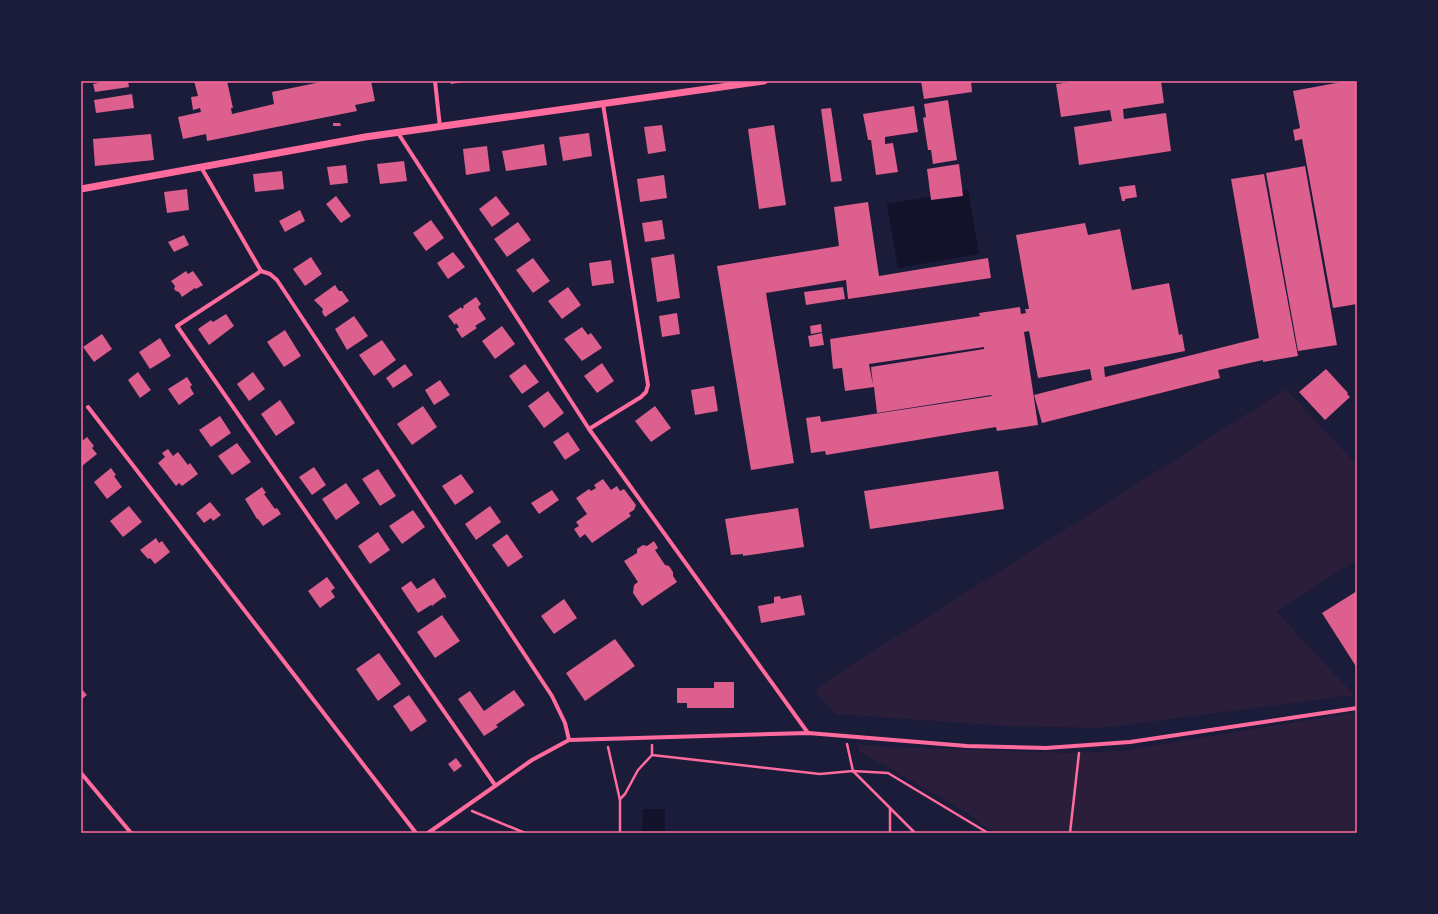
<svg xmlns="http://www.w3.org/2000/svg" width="1438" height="914" viewBox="0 0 1438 914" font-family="Roboto,sans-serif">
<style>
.green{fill:#2a1e3b}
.water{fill:#12122b}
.building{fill:#dd5f8e;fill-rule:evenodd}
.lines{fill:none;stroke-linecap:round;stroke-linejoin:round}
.path{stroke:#ff6b9d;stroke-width:2.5}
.minor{stroke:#ff6b9d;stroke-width:4}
.tertiary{stroke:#ff6b9d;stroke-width:7}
.neatline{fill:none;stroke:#ff6b9d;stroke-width:1.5}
</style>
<rect width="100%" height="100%" fill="#1b1b3a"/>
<!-- green -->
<g class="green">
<polygon points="1286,389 1357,465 1357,560 1276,611 1354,695 1101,728 1007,726 836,714 816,693 822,684"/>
<polygon points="1357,712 1357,833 994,833 966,812 859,751 857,744 887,747 1071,753 1122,751"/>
</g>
<!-- water -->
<g class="water">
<polygon points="968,190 979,254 898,268 887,204"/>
<polygon points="643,809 665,809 665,833 642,833"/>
</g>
<!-- building -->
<g class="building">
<polygon points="108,81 128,81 129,87 95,92 93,84"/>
<polygon points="194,81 227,81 233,108 231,108 232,114 274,104 272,92 326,81 371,81 375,101 355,105 357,111 207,141 206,134 183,139 178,117 201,112 200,108 193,110 191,97 198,96"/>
<polygon points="450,81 463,81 463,82 451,84"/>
<polygon points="921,81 971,81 972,92 924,99"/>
<polygon points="1078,81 1161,81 1164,103 1123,109 1124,119 1166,113 1171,151 1079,165 1074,127 1112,121 1110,110 1061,117 1056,84"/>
<polygon points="1347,81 1357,81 1357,304 1333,308 1302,139 1295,141 1293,130 1300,128 1293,91"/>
<polygon points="132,94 134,108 96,113 94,100"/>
<polygon points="948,100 957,160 933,164 931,150 928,150 923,118 926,117 924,104"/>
<polygon points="914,106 918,132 885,137 885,144 893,143 898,172 876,175 871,140 868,140 863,114"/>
<polygon points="831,108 842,181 831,182 821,109"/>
<polygon points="333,123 340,123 341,126 333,126"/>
<polygon points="662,125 666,151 648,154 644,127"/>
<polygon points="774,125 786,205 759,209 748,129"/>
<polygon points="589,133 592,156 563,161 559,137"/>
<polygon points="151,134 154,160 95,166 93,139"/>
<polygon points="544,144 547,165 506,171 502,151"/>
<polygon points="487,146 490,171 466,175 463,149"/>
<polygon points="404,161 407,181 380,184 377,164"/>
<polygon points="959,164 963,196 931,200 927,169"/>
<polygon points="346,165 348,183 330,185 327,167"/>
<polygon points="1305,166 1337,345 1298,351 1266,173"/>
<polygon points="282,171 284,189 255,192 253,174"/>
<path d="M1264 174 1298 356 1263 362V360L1218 370 1220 378 1042 423 1034 395 1092 380 1090 369 1038 378 1029 331 1024 332 1038 425 997 431 996 427 826 455 825 451 811 453 806 418 820 416 821 422 992 396 991 395 877 413 874 387 845 391 842 368 833 369 830 339 980 316 979 313 1020 307 1021 314 1026 313 1025 309H1029L1016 235 1085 223 1088 235 1120 229 1132 290 1169 283 1179 335 1182 334 1185 351 1104 367 1105 377 1259 338 1231 179ZM984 347V349L871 367 873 385 869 364Z"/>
<polygon points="664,175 667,198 640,202 637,179"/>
<polygon points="1135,185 1137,197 1125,199 1125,201 1122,201 1119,187"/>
<polygon points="187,189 189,210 167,213 164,192"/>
<polygon points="336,196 351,216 341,223 326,204"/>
<polygon points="496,196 510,214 492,227 479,209"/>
<polygon points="868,202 879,276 988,258 991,278 848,299 846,280 766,293 794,463 751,470 717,266 839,246 834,207"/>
<polygon points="300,210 305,221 285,232 279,221"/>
<polygon points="431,220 444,238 426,251 413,233"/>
<polygon points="662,220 665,239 645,242 642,223"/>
<polygon points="518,222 531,240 507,257 494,239"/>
<polygon points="184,235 189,245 174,252 168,242"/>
<polygon points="453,252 465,267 448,279 437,263"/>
<polygon points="674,254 680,298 657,302 651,258"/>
<polygon points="311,257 322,274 305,286 293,269"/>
<polygon points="533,258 550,281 533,293 516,270"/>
<polygon points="611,260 614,283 592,286 589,263"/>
<polygon points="186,271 188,274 193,271 203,285 196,289 195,288 182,297 179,292 176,291 174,289 175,286 171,281"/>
<polygon points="335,285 339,291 342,291 349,301 325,317 322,312 323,309 314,300"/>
<polygon points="568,287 581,305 562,319 548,301"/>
<polygon points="843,287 845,299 806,305 804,292"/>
<polygon points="476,297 481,304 478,307 486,319 475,326 477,328 462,338 456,329 459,327 456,323 455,325 448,316 461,307 462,309 464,307 463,306"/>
<polygon points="677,313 680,334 662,337 659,316"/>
<polygon points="226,314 234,326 209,345 198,329 211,320 213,322"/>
<polygon points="354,316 368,336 347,350 335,329"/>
<polygon points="821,324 822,332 811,334 810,326"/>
<polygon points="502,326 515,344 495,359 482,341"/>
<polygon points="582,327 588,335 591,333 602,348 582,361 564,339"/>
<polygon points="285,330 301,356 284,367 267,342"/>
<polygon points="822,333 824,345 810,347 808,336"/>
<polygon points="102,334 112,349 94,362 83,347"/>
<polygon points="160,338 171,356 150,369 139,352"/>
<polygon points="382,340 396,360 374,376 359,355"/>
<polygon points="602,363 614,381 597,393 584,376"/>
<polygon points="405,364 413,375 393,388 386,378"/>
<polygon points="525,364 539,382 522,394 509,376"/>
<polygon points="1326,369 1348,393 1347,394 1350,397 1325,420 1299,392"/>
<polygon points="138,372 151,390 140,398 128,380"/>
<polygon points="253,372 265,389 249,401 237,384"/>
<polygon points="187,377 192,385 190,387 194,394 179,405 168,389"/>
<polygon points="440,380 450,395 434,405 425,390"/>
<polygon points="714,386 718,411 695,415 691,390"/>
<polygon points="548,391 564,413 544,428 528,406"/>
<polygon points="280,400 295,423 276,436 261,414"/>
<polygon points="423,406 437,427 412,445 397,424"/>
<polygon points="655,406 671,428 651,442 635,421"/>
<polygon points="220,416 231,433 211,447 199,430"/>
<polygon points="568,432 580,450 565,460 553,442"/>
<polygon points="87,437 94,446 92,448 97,454 82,466 81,442"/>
<polygon points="237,443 251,462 232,475 218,456"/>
<polygon points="168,449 173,456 178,452 188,465 190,463 198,474 182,486 179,483 176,486 158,463 165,457 162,453"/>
<polygon points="314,467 326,485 312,495 299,477"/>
<polygon points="111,468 116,475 114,476 122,487 107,499 94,482"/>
<polygon points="378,469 396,496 380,506 362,479"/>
<polygon points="998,471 1004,509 870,529 864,491"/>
<polygon points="461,474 474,492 455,505 442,486"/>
<polygon points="603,479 611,490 617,486 620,491 624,489 636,505 634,510 629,513 631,516 592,543 585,534 580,538 574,529 579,526 576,522 587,514 576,498 589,489 591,491 596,488 594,485"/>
<polygon points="346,483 360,503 336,520 322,499"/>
<polygon points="262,487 266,493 264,494 275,509 277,508 281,514 263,526 258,519 257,519 245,499"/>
<polygon points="552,490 559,500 539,514 531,503"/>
<polygon points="210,502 221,515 213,521 211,518 204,523 196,513"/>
<polygon points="129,506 142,522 123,537 110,521"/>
<polygon points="490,506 501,522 476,540 465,524"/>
<polygon points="798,508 804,547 743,556 743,554 731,555 725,519"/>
<polygon points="413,510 425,527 402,544 389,526"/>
<polygon points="378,532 390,550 370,564 358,546"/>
<polygon points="507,534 523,557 508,567 492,545"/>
<polygon points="156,538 159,543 162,541 170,552 155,564 150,558 148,559 140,550"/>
<polygon points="654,541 658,548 655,550 665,565 669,566 673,572 673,576 677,582 642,606 633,593 634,585 638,582 624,561 637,553 637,549 643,545 647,546"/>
<polygon points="327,577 335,588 331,591 335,597 320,608 308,591"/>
<polygon points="434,578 446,596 445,599 444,597 433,605 434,606 431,605 418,613 401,588 411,581 417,589"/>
<polygon points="1357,591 1357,668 1322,613"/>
<polygon points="801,595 805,615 761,623 758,606 774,603 774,597 780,596 781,599"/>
<polygon points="564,599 577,618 554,634 541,616"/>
<polygon points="442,615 460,641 435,658 417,632"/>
<polygon points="615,639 635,666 585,701 566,673"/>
<polygon points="379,653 401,684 378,701 356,669"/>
<polygon points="714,682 734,682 734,708 687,708 687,703 677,703 677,688 714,688"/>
<polygon points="81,688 87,695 81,700"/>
<polygon points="514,690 525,705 496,725 498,727 484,736 458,699 470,691 484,711"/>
<polygon points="409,695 427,721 411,732 393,706"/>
<polygon points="456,758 462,766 454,772 448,764"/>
</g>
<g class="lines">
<!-- path -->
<g class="path">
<polyline points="847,744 853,771 915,833"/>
<polyline points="608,747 620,800 620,833"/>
<polyline points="652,755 820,774 853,771 888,773 988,833"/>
<polyline points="620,799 625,794 638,770 652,755 652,745"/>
<polyline points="890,808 890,833"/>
<polyline points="472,811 525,833"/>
<polyline points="1070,833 1079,753"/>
</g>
<!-- minor -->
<g class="minor">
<polyline points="435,81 440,127"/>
<polyline points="398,133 589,429 808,733"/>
<polyline points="201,167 261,271 270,274 277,280 552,696 565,723 569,740"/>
<polyline points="261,271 177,326 495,785"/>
<polyline points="88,407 416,833"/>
<polyline points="589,429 641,397 646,392 648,385 603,104"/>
<polyline points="81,773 131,833"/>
<polyline points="428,833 532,760 569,740 808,733 967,746 1046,748 1130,742 1357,708"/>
</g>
<!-- tertiary -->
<polyline class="tertiary" points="81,189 365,137 764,81"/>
</g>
<!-- border -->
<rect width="1438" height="914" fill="none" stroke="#1b1b3a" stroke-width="164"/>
<rect x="82" y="82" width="1274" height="750" class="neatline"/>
</svg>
